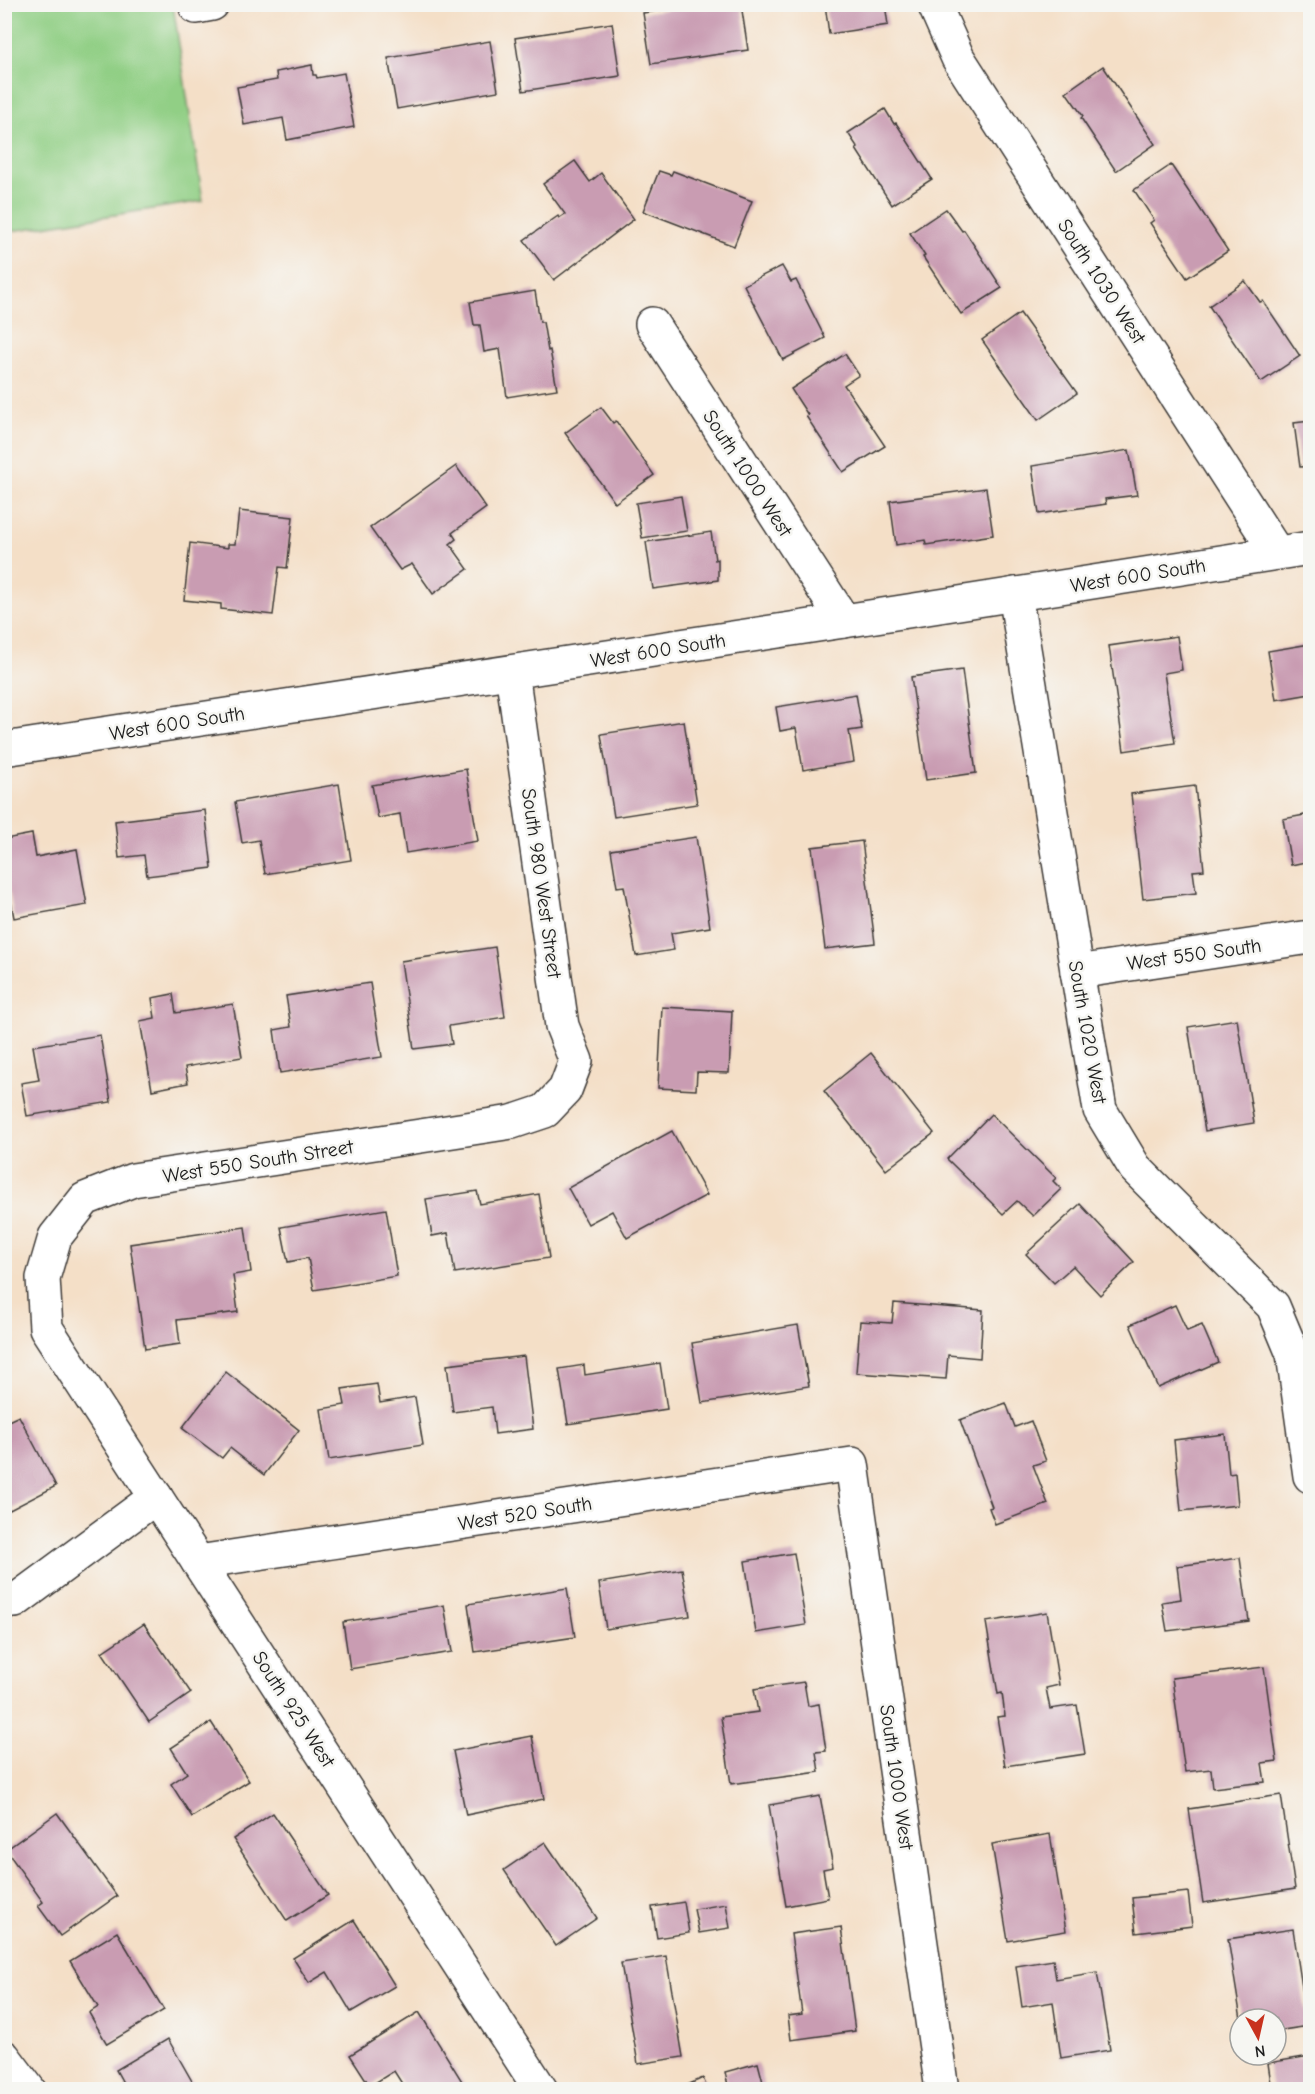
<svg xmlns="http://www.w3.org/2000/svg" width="1315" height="2094" viewBox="0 0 1315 2094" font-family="'Comic Neue',sans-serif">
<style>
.green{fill:#91cf85;stroke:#567650;stroke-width:1.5}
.building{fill:#c99cb2}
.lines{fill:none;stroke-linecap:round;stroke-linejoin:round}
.minor-casing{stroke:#3c3936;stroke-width:36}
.tertiary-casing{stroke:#3c3936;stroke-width:36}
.minor{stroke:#fff;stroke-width:33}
.tertiary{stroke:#fff;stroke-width:33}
.labels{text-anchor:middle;stroke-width:5;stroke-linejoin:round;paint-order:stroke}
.street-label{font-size:20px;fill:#1c1c1c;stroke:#f6f6f2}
</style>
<rect width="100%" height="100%" fill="#f6f6f2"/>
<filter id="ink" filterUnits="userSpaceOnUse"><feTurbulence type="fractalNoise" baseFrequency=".0167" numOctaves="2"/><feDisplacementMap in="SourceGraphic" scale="12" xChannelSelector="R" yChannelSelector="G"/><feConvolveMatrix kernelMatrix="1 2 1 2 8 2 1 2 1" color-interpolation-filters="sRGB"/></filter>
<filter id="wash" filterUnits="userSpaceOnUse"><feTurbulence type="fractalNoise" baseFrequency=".008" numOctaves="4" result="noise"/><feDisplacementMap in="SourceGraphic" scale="24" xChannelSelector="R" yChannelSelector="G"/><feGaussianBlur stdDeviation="1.35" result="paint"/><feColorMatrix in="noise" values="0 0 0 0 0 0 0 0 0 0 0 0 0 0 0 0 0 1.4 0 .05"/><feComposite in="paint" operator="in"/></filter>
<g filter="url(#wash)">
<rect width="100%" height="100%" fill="#f4dfc7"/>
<!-- green -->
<polygon class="green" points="5,4 173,5 203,201 5,232"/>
<g id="blocks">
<!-- building -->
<g class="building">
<polygon points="703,4 741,4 748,50 651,64 643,13"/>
<polygon points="825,4 885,4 888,25 829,34"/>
<polygon points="612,23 620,76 523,91 515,38"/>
<polygon points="490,41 498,91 397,109 388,58"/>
<polygon points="312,65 313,75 316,75 317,78 344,73 354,127 287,140 283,118 244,125 237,87 277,80 276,72"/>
<polygon points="1103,66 1155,144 1116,171 1081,118 1083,116 1066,92"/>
<polygon points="885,109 894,124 896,123 932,179 892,205 856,149 858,148 848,133"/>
<polygon points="575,161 590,182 601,173 634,219 554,280 524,240 558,216 559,218 565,214 543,184"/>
<polygon points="1171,165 1228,251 1187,278 1150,223 1154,220 1134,190"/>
<polygon points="659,171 671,175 673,171 752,201 734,246 643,211"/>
<polygon points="946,209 962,231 964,230 1002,288 961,314 923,257 925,256 910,233"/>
<polygon points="782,266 791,282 796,280 825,338 783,360 744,285"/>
<polygon points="1245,281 1260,302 1263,301 1300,356 1261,382 1209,306"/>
<polygon points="535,291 540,322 543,322 548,351 550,350 557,389 507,397 500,349 484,352 480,325 474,325 470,302"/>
<polygon points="1020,313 1077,393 1038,420 982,340"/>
<polygon points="845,354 859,375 844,385 885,446 843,472 806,416 808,415 791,389"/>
<polygon points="601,407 613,423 616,421 654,475 615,503 565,433"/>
<polygon points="1310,421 1310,466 1300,467 1294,423"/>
<polygon points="1129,450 1137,495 1105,499 1106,504 1039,514 1032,466"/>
<polygon points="456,466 486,508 452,533 456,539 450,544 468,569 433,594 412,564 400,570 370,528"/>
<polygon points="986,488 993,535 926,545 925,540 896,545 890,501"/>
<polygon points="681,496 687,531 642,538 636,503"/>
<polygon points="239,511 293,517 287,568 279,567 273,615 221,609 221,604 184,600 190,543 228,548 228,544 235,544"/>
<polygon points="711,532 715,560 718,559 718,580 653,589 646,542"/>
<polygon points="1177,636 1182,670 1164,673 1175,743 1124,751 1109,646"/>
<polygon points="1310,644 1310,694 1276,700 1268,651"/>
<polygon points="962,670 976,773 926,780 911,677"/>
<polygon points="856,694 862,729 849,731 854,762 803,770 796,728 780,731 776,707"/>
<polygon points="684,721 697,804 614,817 601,734"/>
<polygon points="466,769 478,841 406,853 400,814 378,818 372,785"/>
<polygon points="339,784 351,860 265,874 259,840 242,843 235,802"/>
<polygon points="1195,786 1204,870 1193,871 1196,893 1143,899 1131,794"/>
<polygon points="205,810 212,868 147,876 144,855 119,858 115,821"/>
<polygon points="1310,814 1310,861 1291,865 1283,819"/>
<polygon points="32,834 36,857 77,849 87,905 14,918 7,879 5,879 5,839"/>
<polygon points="696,837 710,927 671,933 674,950 636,956 624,886 617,887 611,850"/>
<polygon points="862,841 875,943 825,949 812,847"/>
<polygon points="495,947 505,1017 449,1026 452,1044 414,1049 401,961"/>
<polygon points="370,983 382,1057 280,1073 274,1030 291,1027 286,996"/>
<polygon points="173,994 176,1013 233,1004 242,1057 185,1067 188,1083 152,1090 140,1021 155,1018 152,998"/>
<polygon points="662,1007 732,1011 729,1073 697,1072 696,1090 658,1088"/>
<polygon points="1237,1019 1254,1123 1205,1131 1188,1027"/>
<polygon points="100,1035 111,1102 27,1116 21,1083 39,1080 33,1046"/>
<polygon points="871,1053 934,1133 886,1170 824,1091"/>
<polygon points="991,1114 1056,1178 1053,1181 1061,1189 1033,1216 1017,1201 1003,1214 947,1159"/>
<polygon points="672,1131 707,1195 627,1238 612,1211 588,1224 568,1188"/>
<polygon points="477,1191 480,1204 539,1194 549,1258 455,1273 448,1233 432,1236 426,1199"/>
<polygon points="1080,1204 1134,1262 1100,1295 1073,1266 1054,1283 1026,1254"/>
<polygon points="386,1209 397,1276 314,1290 308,1258 288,1262 281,1227"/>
<polygon points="245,1227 251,1272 233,1275 238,1312 177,1320 180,1344 145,1349 130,1244"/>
<polygon points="894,1303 983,1310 980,1358 948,1355 946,1379 856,1373 860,1321 892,1323"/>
<polygon points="1175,1305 1187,1331 1202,1325 1218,1362 1158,1388 1130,1325"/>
<polygon points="798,1325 809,1386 702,1403 692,1343"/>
<polygon points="524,1356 533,1429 495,1434 492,1407 453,1412 447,1365"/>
<polygon points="660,1363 667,1409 568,1424 559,1369 584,1365 585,1375"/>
<polygon points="226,1372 299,1430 264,1475 230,1448 222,1458 182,1428"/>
<polygon points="377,1384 380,1403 415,1397 423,1445 329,1460 321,1409 345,1405 342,1389"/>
<polygon points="1006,1403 1015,1427 1031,1421 1046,1461 1033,1465 1048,1504 995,1524 989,1508 992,1507 960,1420"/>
<polygon points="19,1416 56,1486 4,1513 4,1423"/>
<polygon points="1225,1434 1229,1474 1235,1473 1238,1505 1181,1511 1174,1440"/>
<polygon points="794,1553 806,1625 756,1633 745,1561"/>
<polygon points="1240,1558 1249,1621 1167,1631 1162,1602 1181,1599 1177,1566"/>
<polygon points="682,1569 690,1616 606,1629 599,1583"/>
<polygon points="567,1588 575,1637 475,1652 468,1604"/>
<polygon points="444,1605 452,1652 350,1669 343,1622"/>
<polygon points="1047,1612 1059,1685 1046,1688 1050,1709 1077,1705 1085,1754 1005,1766 997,1717 1005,1716 1002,1693 998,1694 986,1622"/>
<polygon points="144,1624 191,1693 149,1722 102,1652"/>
<polygon points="1264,1667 1277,1761 1262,1763 1265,1782 1213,1788 1211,1769 1185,1772 1172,1678"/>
<polygon points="804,1682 808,1706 819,1704 826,1751 816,1752 819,1772 731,1784 721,1717 758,1712 754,1689"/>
<polygon points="211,1722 249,1781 192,1817 171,1784 187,1773 171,1748"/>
<polygon points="532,1736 544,1799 466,1815 453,1751"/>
<polygon points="1281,1795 1295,1889 1203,1903 1189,1809"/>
<polygon points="820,1796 833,1867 823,1869 828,1898 786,1906 769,1805"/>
<polygon points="57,1813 117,1896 60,1936 38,1906 43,1902 6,1850"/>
<polygon points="273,1813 328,1895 287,1921 233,1839"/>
<polygon points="1050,1834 1066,1931 1008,1941 992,1844"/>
<polygon points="545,1842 597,1918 556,1946 504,1870"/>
<polygon points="1188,1892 1192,1926 1136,1933 1132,1898"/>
<polygon points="684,1902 689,1933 657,1938 652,1907"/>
<polygon points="726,1904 730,1928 699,1933 694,1909"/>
<polygon points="354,1920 395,1986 351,2012 327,1972 309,1983 293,1958"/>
<polygon points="841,1927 855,2031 791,2040 788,2016 802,2014 791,1934"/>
<polygon points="1293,1929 1308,2026 1276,2031 1276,2019 1241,2019 1228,1939"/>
<polygon points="117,1932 164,2010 107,2044 89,2013 98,2007 70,1961"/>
<polygon points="666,1956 683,2057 638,2064 621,1963"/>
<polygon points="1053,1960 1056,1979 1097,1972 1110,2050 1061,2058 1053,2002 1022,2007 1016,1966"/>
<polygon points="419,2012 465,2086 460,2090 406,2090 394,2071 370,2086 350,2055"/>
<polygon points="168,2039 197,2090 127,2090 116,2070"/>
<polygon points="1310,2056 1310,2090 1272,2090 1268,2063"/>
<polygon points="758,2063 765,2090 729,2090 725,2072"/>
<polygon points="703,2078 708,2090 676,2090"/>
<polygon points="864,2083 865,2090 821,2090 821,2088"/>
</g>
</g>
</g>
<g filter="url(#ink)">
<use href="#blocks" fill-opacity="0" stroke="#3c3936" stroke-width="1.5"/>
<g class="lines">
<!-- minor casing -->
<g class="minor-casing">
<g id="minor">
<polyline points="934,4 958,58 1277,553"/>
<polyline points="196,7 212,4"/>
<polyline points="652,324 844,621"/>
<polyline points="1015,594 1100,1110 1135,1168 1273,1306 1293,1354 1310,1476"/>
<polyline points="512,672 562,1026 576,1061 565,1090 545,1111 512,1122 133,1180 85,1199 55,1237 43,1278 46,1328 541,2090"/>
<polyline points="1077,972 1310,937"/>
<polyline points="198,1562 852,1464 942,2090"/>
<polyline points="15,1601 156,1497"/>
<polyline points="4,2057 29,2090"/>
</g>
</g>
<!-- tertiary casing -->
<g class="tertiary-casing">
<polyline id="tertiary" points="4,749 844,621 1310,548"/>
</g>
<!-- minor -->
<use href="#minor" class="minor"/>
<!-- tertiary -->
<use href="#tertiary" class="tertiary"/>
</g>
</g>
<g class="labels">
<!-- street labels -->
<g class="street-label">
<text transform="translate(1102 281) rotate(57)" y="7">South 1030 West</text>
<text transform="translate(748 473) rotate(57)" y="7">South 1000 West</text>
<text transform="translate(1138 575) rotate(-9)" y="7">West 600 South</text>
<text transform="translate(658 650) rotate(-9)" y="7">West 600 South</text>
<text transform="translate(177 723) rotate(-9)" y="7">West 600 South</text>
<text transform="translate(542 883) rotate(82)" y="7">South 980 West Street</text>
<text transform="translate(1194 954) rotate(-8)" y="7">West 550 South</text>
<text transform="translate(1088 1032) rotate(80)" y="7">South 1020 West</text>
<text transform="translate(258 1161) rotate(-9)" y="7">West 550 South Street</text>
<text transform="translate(525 1513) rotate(-9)" y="7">West 520 South</text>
<text transform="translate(294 1709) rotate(57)" y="7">South 925 West</text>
<text transform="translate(897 1777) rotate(82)" y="7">South 1000 West</text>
</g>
</g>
<!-- margin -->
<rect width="1315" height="2094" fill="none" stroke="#f6f6f2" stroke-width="24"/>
<!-- north arrow -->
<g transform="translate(1258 2037) rotate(172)"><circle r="28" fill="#f6f6f2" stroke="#9f9f9c" stroke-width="1.5"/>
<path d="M0-4.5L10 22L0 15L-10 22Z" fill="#c8321e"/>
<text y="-9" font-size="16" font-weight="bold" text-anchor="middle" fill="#1c1c1c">N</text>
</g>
</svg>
